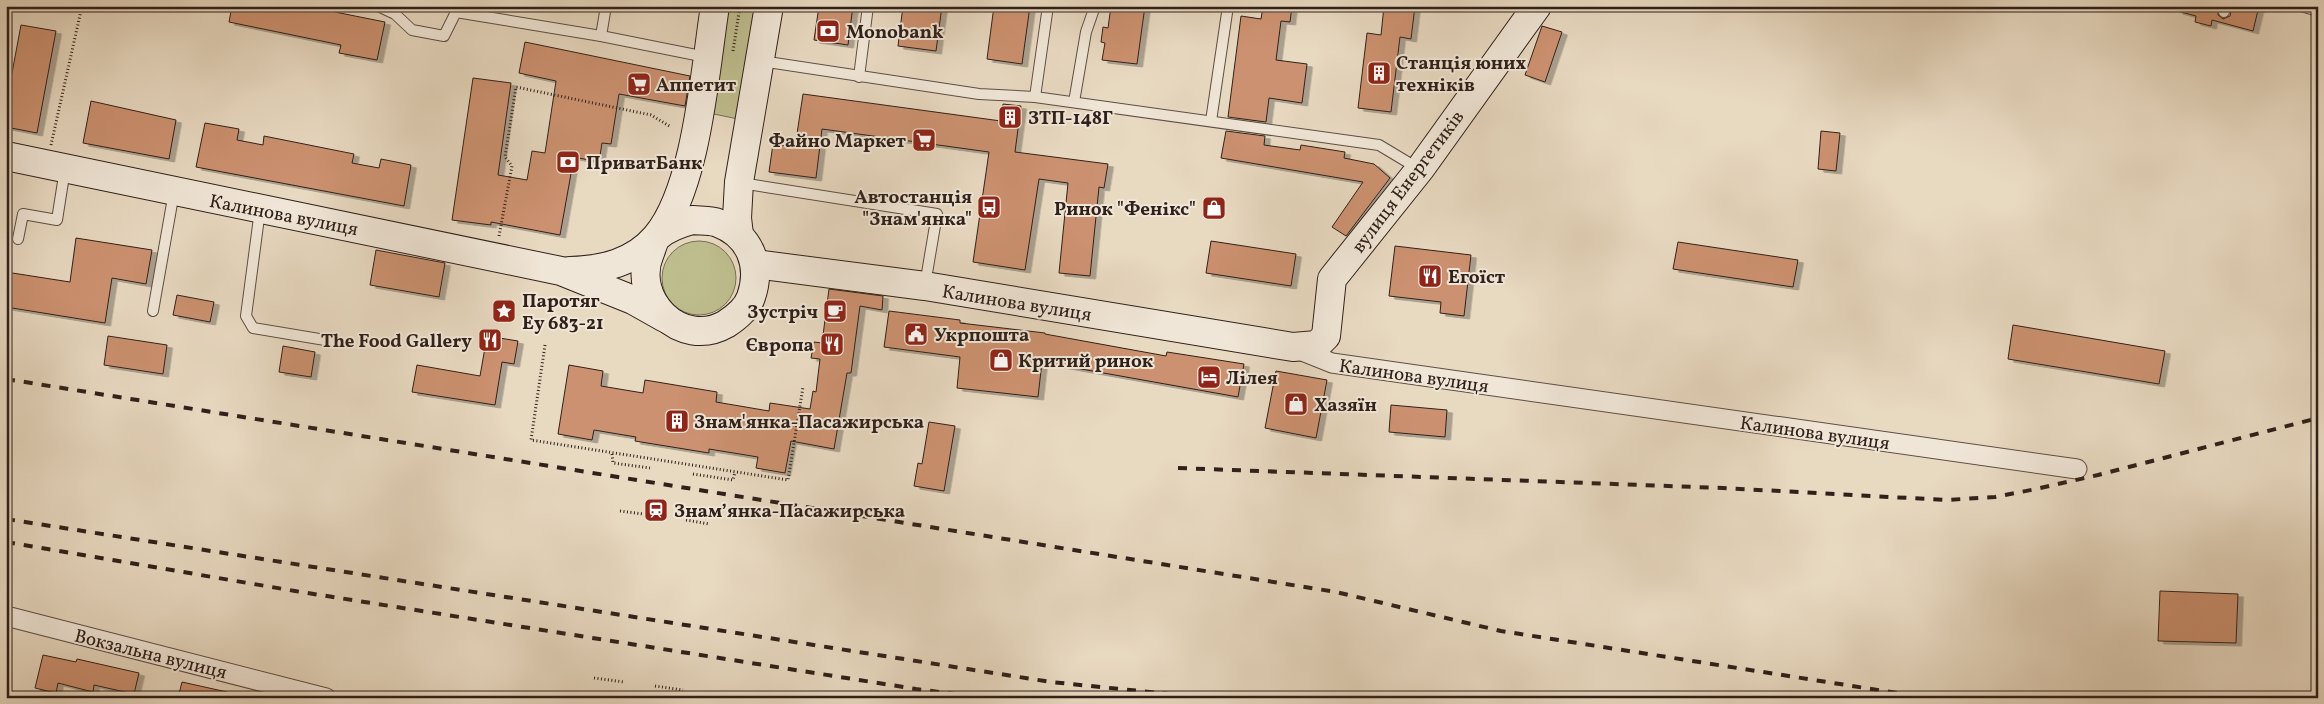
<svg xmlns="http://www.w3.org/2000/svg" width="2324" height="704" viewBox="0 0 2324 704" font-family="Vollkorn,serif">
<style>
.green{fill:#bebd8d;stroke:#766e54}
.building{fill:#cc9170;stroke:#2f201a;filter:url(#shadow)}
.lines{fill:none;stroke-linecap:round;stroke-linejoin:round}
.lane-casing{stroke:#5d4e44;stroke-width:12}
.street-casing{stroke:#5d4e44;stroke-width:21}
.secondary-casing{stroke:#2f201a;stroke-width:30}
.path{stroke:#2f201a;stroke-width:3;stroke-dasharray:1 2.5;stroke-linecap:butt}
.lane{stroke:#f0e6d7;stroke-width:10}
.street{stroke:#f0e6d7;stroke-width:19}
.secondary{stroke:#f0e6d7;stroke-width:28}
.rail{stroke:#2f201a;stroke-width:4;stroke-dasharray:9 9;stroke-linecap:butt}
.labels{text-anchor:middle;stroke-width:4;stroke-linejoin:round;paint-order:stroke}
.poi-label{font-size:19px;font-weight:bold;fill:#2f201a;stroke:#f0e6d7;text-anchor:start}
.street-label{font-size:19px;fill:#2f201a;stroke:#f0e6d7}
</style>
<defs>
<filter id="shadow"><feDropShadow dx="5.5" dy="3" stdDeviation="0" flood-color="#0004"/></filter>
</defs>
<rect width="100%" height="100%" fill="#e8d9c1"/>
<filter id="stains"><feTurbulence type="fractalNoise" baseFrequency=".004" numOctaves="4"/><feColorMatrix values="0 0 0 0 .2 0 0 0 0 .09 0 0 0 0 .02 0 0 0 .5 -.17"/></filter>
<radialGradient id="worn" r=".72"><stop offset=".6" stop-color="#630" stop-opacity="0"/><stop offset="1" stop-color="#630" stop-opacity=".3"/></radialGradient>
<!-- green -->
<g class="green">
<polygon points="727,6 756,6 738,119 709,113"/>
<circle cx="699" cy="278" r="37"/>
</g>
<!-- building -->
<g class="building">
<polygon points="232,6 336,6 335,12 385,22 377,60 339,53 341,45 229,22"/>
<polygon points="819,6 853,6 848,45 814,40"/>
<polygon points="903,6 942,6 936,51 898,46"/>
<polygon points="994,6 1030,6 1022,64 987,59"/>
<polygon points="1111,6 1145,6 1137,64 1102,60 1105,43 1101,42 1103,27 1108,28"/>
<polygon points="1263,6 1292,6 1290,22 1281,21 1276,60 1307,64 1302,103 1269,98 1266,122 1228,117 1241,16 1261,19"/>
<polygon points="1384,6 1415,6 1411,39 1400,37 1391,112 1358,108 1367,33 1381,35"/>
<polygon points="2177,6 2218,6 2218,15 2223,19 2230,16 2232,6 2259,6 2253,31 2212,20 2211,26 2195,22 2196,16 2177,11"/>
<polygon points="21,25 56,31 37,133 6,127 6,105"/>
<polygon points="1542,26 1562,32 1545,82 1525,75"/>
<polygon points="525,42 690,76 685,106 619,94 611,144 602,143 599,162 574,157 560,235 491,222 491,225 452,220 473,78 511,83 498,175 527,180 532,151 545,153 556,81 519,73"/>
<polygon points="803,94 1001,121 1003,104 1021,106 1015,152 1108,164 1104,188 1099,187 1090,276 1059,273 1068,183 1039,179 1025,270 973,262 989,152 822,129 816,178 769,172 773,144 795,147"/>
<polygon points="91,101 176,120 169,159 83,143"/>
<polygon points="205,123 239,129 237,140 263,145 264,136 354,154 352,163 379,168 381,159 411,165 404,206 196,167"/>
<polygon points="1226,131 1265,136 1264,145 1300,150 1301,145 1345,152 1344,158 1374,164 1390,178 1346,236 1332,227 1363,182 1221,158"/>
<polygon points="1821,131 1840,133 1836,171 1818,169"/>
<polygon points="76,238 152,250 146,284 112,278 105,323 6,307 6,272 70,282"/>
<polygon points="1211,241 1296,254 1291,286 1206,273"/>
<polygon points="1678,242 1798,260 1793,287 1673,269"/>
<polygon points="1395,246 1471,255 1464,316 1440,313 1441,302 1389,296"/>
<polygon points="376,250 445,263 439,297 370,285"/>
<polygon points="829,289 883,296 882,310 860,306 851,373 847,373 834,449 791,441 785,473 756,468 758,457 709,449 709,453 635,441 636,437 594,430 592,440 558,434 569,365 603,371 601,386 643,393 645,380 717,392 716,402 769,411 770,403 810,409 813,391 816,392 820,359 811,358 814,342 822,343"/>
<polygon points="177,295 214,302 210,322 173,315"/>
<polygon points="889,311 960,320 960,323 1045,333 1045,334 1166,356 1167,352 1244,364 1238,397 1042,362 1038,397 957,388 960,357 884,347"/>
<polygon points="2013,325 2165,351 2159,384 2008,359"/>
<polygon points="108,336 167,345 163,374 104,365"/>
<polygon points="487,336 518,341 514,364 502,362 495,405 412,392 417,365 480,376"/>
<polygon points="283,346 315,352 311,377 279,372"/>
<polygon points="1276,371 1327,380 1316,438 1265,428"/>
<polygon points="1391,405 1447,410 1445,437 1389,432"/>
<polygon points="929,422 955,426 944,491 914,486 918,463 922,464"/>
<polygon points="2160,591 2238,594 2236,643 2158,641"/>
<polygon points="43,655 76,662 77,659 139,673 134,694 94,685 93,692 58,683 56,693 35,688"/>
<polygon points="182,682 227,692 226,698 178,698"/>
</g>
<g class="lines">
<!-- lane casing -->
<g class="lane-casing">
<g id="lane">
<polyline points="378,6 395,14 412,30 444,36 456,12 601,36 706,57"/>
<polyline points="2301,6 2318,11"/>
<polyline points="2224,12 2225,6"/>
<polyline points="601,36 606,6"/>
<polyline points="761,61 979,94 1035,97 1379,145 1419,169"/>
<polyline points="859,77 868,6"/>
<polyline points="1035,97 1048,6"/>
<polyline points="1074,102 1086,32 1095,6"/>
<polyline points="1211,121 1228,6"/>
<polyline points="741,183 937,214 925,285"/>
<polyline points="260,210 246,316 253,328 331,341"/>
<polyline points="18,239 23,214 57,220 65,169"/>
<polyline points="153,311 174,192"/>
</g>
</g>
<!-- street casing -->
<g class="street-casing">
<g id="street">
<polyline points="1297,349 1332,363 2077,469"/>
<polyline points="6,616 326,698"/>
</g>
</g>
<!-- secondary casing -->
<g class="secondary-casing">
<g id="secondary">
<polyline points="6,156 561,271 633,300 665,318"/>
<path d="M692 220C700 221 711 220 718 223 750 235 762 265 751 297 747 309 737 317 726 324 681 350 630 299 650 253 652 248 654 239 658 236 667 228 681 223 692 220Z"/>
<polyline points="739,235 737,218 739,182 769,6"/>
<polyline points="755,264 925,286 1293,347 1317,345 1326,336 1332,279 1420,169 1537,6"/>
<path d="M570 271C602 270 634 263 656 237 697 189 705 69 715 6"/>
</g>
</g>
<!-- path -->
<g class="path">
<polyline points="733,51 740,6"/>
<polyline points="51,145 82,6"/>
<polyline points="499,236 512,166 505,157 516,87 651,115 671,127"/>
<polyline points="545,345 531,440 788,480 803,387"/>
<polyline points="612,454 613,463 650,468"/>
<polyline points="693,474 733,480 735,472"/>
<polyline points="620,511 643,514"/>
<polyline points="686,520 709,524"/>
<polyline points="594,678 624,682"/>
<polyline points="655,686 683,690"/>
</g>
<!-- lane -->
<use href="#lane" class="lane"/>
<!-- street -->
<use href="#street" class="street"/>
<!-- secondary -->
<use href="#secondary" class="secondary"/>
<!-- rail -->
<g class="rail">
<polyline points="6,379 1336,592 1501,631 1929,698"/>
<polyline points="1178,468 1723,488 1946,500 1995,497 2036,489 2098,475 2318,418"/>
<polyline points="6,519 1051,682 1209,698"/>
<polyline points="6,542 295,591 916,689 987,698"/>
</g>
</g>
<!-- icons -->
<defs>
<g id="bank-square" transform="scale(1.25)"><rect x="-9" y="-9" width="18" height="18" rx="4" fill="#8f2418" stroke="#f0e6d7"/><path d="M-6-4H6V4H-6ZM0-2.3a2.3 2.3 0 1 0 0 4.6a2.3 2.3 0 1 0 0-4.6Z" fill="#fff"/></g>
<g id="building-square" transform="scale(1.25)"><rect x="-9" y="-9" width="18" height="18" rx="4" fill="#8f2418" stroke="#f0e6d7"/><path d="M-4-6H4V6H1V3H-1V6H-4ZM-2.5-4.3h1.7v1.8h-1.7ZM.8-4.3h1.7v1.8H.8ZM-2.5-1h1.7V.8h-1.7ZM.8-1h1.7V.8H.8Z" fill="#fff"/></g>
<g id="supermarket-square" transform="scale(1.25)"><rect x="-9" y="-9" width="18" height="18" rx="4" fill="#8f2418" stroke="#f0e6d7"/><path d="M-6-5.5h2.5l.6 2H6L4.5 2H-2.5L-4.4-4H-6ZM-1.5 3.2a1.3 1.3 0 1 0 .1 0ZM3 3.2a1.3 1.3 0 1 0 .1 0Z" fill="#fff"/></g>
<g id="bus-square" transform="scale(1.25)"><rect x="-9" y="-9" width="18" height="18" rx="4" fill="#8f2418" stroke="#f0e6d7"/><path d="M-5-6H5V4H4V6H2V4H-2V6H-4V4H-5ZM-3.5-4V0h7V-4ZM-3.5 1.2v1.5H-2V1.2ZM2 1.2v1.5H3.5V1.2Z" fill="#fff"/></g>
<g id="shop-square" transform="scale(1.25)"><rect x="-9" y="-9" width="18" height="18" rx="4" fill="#8f2418" stroke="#f0e6d7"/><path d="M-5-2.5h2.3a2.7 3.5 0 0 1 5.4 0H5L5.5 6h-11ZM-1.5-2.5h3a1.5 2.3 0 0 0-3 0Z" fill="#fff"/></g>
<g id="restaurant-square" transform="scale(1.25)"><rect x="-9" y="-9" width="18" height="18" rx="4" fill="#8f2418" stroke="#f0e6d7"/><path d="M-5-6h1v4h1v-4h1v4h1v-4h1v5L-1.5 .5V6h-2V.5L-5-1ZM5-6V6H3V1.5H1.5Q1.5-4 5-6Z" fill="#fff"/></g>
<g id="sight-square" transform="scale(1.25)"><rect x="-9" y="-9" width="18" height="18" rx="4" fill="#8f2418" stroke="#f0e6d7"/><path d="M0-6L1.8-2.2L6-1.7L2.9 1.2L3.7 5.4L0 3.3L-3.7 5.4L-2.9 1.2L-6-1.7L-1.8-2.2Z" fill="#fff"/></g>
<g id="cafe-square" transform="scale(1.25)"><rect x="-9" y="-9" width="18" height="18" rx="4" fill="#8f2418" stroke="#f0e6d7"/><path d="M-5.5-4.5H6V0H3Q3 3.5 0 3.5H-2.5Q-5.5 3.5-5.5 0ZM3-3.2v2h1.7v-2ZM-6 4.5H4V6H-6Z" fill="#fff"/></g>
<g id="civic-square" transform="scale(1.25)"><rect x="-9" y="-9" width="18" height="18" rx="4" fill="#8f2418" stroke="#f0e6d7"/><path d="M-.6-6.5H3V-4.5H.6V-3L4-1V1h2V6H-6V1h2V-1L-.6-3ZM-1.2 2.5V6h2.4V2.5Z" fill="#fff"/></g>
<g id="hotel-square" transform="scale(1.25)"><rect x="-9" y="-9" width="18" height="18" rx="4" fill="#8f2418" stroke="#f0e6d7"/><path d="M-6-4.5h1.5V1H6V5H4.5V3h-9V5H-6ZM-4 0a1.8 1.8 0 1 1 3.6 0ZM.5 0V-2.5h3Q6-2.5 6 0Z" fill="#fff"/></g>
<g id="station-square" transform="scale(1.25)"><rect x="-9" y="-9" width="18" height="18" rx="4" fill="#8f2418" stroke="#f0e6d7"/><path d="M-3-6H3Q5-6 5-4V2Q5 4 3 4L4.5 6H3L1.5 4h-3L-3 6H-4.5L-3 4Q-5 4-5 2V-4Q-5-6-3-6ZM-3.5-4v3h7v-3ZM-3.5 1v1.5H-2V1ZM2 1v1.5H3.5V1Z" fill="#fff"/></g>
</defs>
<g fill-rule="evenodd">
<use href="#bank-square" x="828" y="31"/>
<use href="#building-square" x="1379" y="73"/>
<use href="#supermarket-square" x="639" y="84"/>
<use href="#building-square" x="1010" y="117"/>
<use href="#supermarket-square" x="924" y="140"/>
<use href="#bank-square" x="568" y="162"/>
<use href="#bus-square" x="989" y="207"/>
<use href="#shop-square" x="1214" y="208"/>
<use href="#restaurant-square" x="1430" y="276"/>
<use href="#sight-square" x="504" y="311"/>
<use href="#cafe-square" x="835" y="311"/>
<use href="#civic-square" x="916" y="334"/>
<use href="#restaurant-square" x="490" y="340"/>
<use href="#restaurant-square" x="832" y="344"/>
<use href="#shop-square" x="1001" y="360"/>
<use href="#hotel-square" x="1209" y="377"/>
<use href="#shop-square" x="1296" y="404"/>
<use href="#building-square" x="677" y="421"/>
<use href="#station-square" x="656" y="510"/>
</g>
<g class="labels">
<!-- poi labels -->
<g class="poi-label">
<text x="846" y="38">Monobank</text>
<text x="1396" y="69">Станція юних<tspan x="1396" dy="22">техніків</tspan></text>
<text x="656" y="91">Аппетит</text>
<text x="1028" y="124">ЗТП-148Г</text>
<text x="906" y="147" text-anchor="end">Файно Маркет</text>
<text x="586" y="169">ПриватБанк</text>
<text x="972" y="203" text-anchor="end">Автостанція<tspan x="972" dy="22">"Знам'янка"</tspan></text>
<text x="1196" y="215" text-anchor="end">Ринок "Фенікс"</text>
<text x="1448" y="283">Егоїст</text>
<text x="522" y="307">Паротяг<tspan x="522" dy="22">Еу 683-21</tspan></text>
<text x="818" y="318" text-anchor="end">Зустріч</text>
<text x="934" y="341">Укрпошта</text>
<text x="472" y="347" text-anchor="end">The Food Gallery</text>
<text x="814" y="351" text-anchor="end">Європа</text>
<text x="1018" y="367">Критий ринок</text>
<text x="1226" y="384">Лілея</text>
<text x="1314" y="411">Хазяїн</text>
<text x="694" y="428">Знам'янка-Пасажирська</text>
<text x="674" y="517">Знам’янка-Пасажирська</text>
</g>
<!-- street labels -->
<g class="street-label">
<text transform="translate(1407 181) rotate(-53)" y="7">вулиця Енергетиків</text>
<text transform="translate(284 214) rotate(11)" y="7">Калинова вулиця</text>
<text transform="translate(1017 302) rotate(9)" y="7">Калинова вулиця</text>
<text transform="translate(1414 375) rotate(8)" y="7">Калинова вулиця</text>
<text transform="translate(1815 432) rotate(8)" y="7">Калинова вулиця</text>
<text transform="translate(151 653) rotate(14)" y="7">Вокзальна вулиця</text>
</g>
</g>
<!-- margin -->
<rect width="2324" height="704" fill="none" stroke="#e8d9c1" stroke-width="25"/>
<rect x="8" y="8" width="2309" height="689" fill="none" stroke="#2f201a" stroke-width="2.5"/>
<rect x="12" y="12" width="2299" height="679" fill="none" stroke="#2f201a"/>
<rect width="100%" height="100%" filter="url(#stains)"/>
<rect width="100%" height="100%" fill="url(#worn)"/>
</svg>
